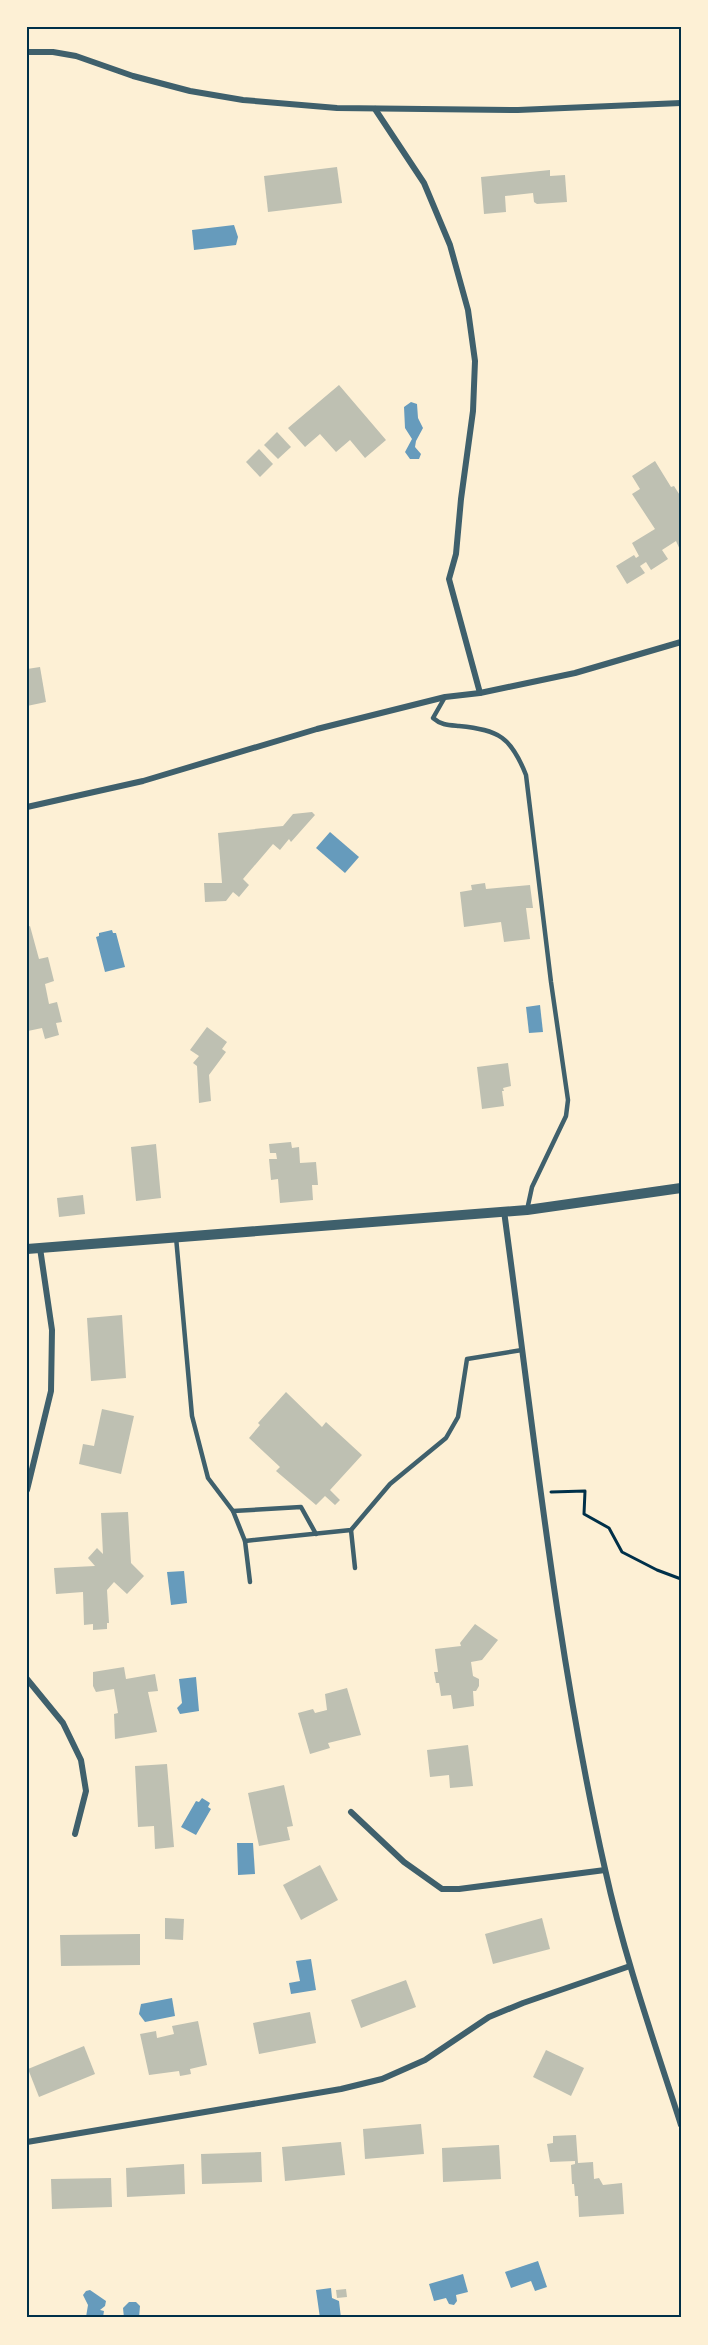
<svg xmlns="http://www.w3.org/2000/svg" width="708" height="2345" viewBox="0 0 708 2345" font-family="Raleway,sans-serif">
<style>
.water{fill:#669bbc}
.building{fill:#bec0b2}
.lines{fill:none;stroke-linecap:round;stroke-linejoin:round}
.path{stroke:#003049;stroke-width:3}
.service{stroke:#3f606c;stroke-width:4.5}
.minor{stroke:#3f606c;stroke-width:6}
.tertiary{stroke:#3f606c;stroke-width:10}
.neatline{fill:none;stroke:#003049;stroke-width:2}
</style>
<rect width="100%" height="100%" fill="#fdf0d5"/>
<!-- water -->
<g class="water">
<polygon points="234,225 238,237 236,245 194,250 192,230"/>
<polygon points="411,402 417,404 418,418 423,428 416,441 415,447 421,454 419,459 410,459 405,452 412,439 405,428 404,407"/>
<polygon points="330,832 359,857 345,873 316,848"/>
<polygon points="112,930 113,933 116,933 125,967 105,972 96,937 99,936 99,933"/>
<polygon points="540,1005 543,1032 529,1033 526,1007"/>
<polygon points="184,1571 187,1603 171,1605 167,1572"/>
<polygon points="196,1677 199,1711 180,1714 177,1708 182,1703 179,1679"/>
<polygon points="202,1798 210,1803 208,1807 211,1809 196,1835 181,1827 196,1801 199,1802"/>
<polygon points="237,1843 253,1843 255,1874 238,1875"/>
<polygon points="311,1959 316,1990 291,1994 289,1983 300,1981 296,1961"/>
<polygon points="172,1998 175,2016 145,2022 139,2014 141,2004"/>
<polygon points="538,2261 547,2287 535,2291 531,2281 511,2288 505,2272"/>
<polygon points="463,2274 468,2292 456,2295 457,2301 454,2305 449,2304 446,2298 434,2301 429,2284"/>
<polygon points="331,2288 332,2298 339,2301 341,2318 320,2318 316,2290"/>
<polygon points="90,2290 106,2301 105,2306 100,2310 104,2311 103,2317 86,2317 88,2305 83,2295 86,2291"/>
<polygon points="129,2302 136,2302 140,2306 139,2318 124,2318 123,2308"/>
</g>
<!-- building -->
<g class="building">
<polygon points="337,167 342,203 268,212 264,176"/>
<polygon points="550,170 550,176 565,175 567,202 537,204 534,202 533,193 505,196 506,212 484,214 481,177"/>
<polygon points="339,385 386,440 365,458 350,440 336,452 320,434 305,447 288,428"/>
<polygon points="277,432 291,447 278,459 264,445"/>
<polygon points="259,449 273,464 260,477 246,462"/>
<polygon points="655,461 671,487 674,486 681,497 681,552 676,541 662,550 668,559 651,570 646,562 640,566 645,573 627,584 616,566 634,555 636,558 639,556 632,543 655,529 632,494 640,489 632,476"/>
<polygon points="40,667 46,702 27,706 27,669"/>
<polygon points="312,812 315,815 291,842 289,839 280,850 273,844 243,879 249,885 239,897 233,892 226,901 205,902 204,883 222,883 218,833 283,826 293,814"/>
<polygon points="485,883 486,889 530,885 533,908 526,908 530,939 504,942 501,922 464,927 460,892 472,890 471,885"/>
<polygon points="30,926 39,959 48,957 54,981 45,984 49,1004 57,1002 62,1022 56,1023 59,1035 45,1039 42,1028 28,1031 27,1027 27,927"/>
<polygon points="207,1027 227,1042 222,1049 226,1052 209,1075 211,1101 199,1103 197,1066 193,1063 199,1056 190,1050"/>
<polygon points="508,1063 511,1086 503,1088 504,1091 502,1091 504,1106 482,1109 477,1067"/>
<polygon points="291,1142 292,1148 299,1147 300,1163 316,1162 318,1185 312,1185 313,1200 280,1203 278,1179 271,1180 269,1159 277,1159 276,1153 270,1153 269,1144"/>
<polygon points="156,1144 161,1198 136,1201 131,1147"/>
<polygon points="83,1195 85,1214 59,1217 57,1198"/>
<polygon points="122,1315 126,1378 91,1381 87,1318"/>
<polygon points="286,1392 322,1427 326,1422 362,1455 330,1490 340,1500 335,1505 325,1496 316,1505 276,1471 280,1467 249,1438 260,1425 258,1423"/>
<polygon points="102,1409 134,1416 121,1474 79,1464 83,1444 94,1446"/>
<polygon points="128,1512 131,1563 144,1576 127,1594 114,1582 107,1590 109,1623 107,1623 107,1629 93,1630 93,1624 84,1625 83,1592 56,1594 54,1568 95,1566 88,1558 97,1548 103,1554 101,1513"/>
<polygon points="475,1624 498,1640 482,1660 471,1662 473,1676 479,1679 479,1686 476,1691 473,1691 474,1706 453,1709 451,1695 441,1696 439,1683 436,1683 434,1672 438,1672 435,1649 461,1646 460,1643"/>
<polygon points="124,1667 126,1679 155,1674 158,1691 148,1692 157,1732 115,1739 114,1714 118,1713 114,1689 96,1692 93,1686 93,1672"/>
<polygon points="347,1688 361,1735 328,1743 330,1748 310,1754 298,1713 313,1709 315,1713 327,1710 325,1694"/>
<polygon points="468,1745 473,1786 450,1788 449,1775 430,1777 427,1750"/>
<polygon points="167,1764 174,1847 155,1849 154,1826 138,1827 135,1766"/>
<polygon points="284,1785 293,1826 287,1827 290,1840 259,1846 248,1793"/>
<polygon points="320,1865 338,1900 301,1920 283,1885"/>
<polygon points="165,1918 184,1919 183,1940 165,1939"/>
<polygon points="542,1918 550,1949 493,1964 485,1934"/>
<polygon points="140,1934 140,1965 61,1966 60,1935"/>
<polygon points="406,1980 416,2007 361,2028 351,2000"/>
<polygon points="310,2012 316,2043 259,2054 253,2023"/>
<polygon points="198,2021 207,2065 190,2069 191,2074 180,2076 179,2071 149,2075 140,2034 156,2031 157,2038 174,2034 172,2026"/>
<polygon points="84,2046 95,2074 39,2097 28,2069"/>
<polygon points="546,2050 584,2068 571,2096 533,2077"/>
<polygon points="421,2124 424,2154 365,2159 363,2129"/>
<polygon points="576,2135 578,2163 593,2162 594,2179 599,2178 603,2185 622,2183 624,2214 579,2217 578,2196 575,2196 574,2184 572,2184 571,2165 575,2164 575,2161 550,2162 547,2144 553,2143 553,2136"/>
<polygon points="341,2142 345,2175 285,2181 282,2147"/>
<polygon points="499,2145 501,2179 443,2182 442,2148"/>
<polygon points="261,2152 262,2182 202,2184 201,2154"/>
<polygon points="184,2164 185,2194 127,2197 126,2168"/>
<polygon points="111,2178 112,2207 52,2209 51,2179"/>
<polygon points="346,2289 347,2297 337,2298 336,2290"/>
</g>
<g class="lines">
<!-- path -->
<polyline class="path" points="551,1492 585,1491 584,1514 609,1528 622,1552 657,1570 681,1579"/>
<!-- service -->
<g class="service">
<path d="M445 697 433 718C441 725 448 725 459 726 499 730 511 737 526 775L551 982 568 1100 566 1116 532 1187 527 1210"/>
<polyline points="176,1237 192,1416 208,1478 233,1511 245,1541 351,1530 390,1484 446,1438 458,1417 467,1359 522,1350"/>
<polyline points="233,1511 301,1507 316,1534"/>
<polyline points="351,1530 355,1568"/>
<polyline points="245,1541 250,1582"/>
</g>
<!-- minor -->
<g class="minor">
<polyline points="27,52 53,52 76,56 133,76 190,91 243,100 337,108 518,110 681,103"/>
<polyline points="375,109 424,183 450,245 468,310 475,361 473,411 461,499 456,554 449,579 480,693"/>
<polyline points="27,807 143,781 317,729 445,697 480,693 575,673 681,642"/>
<path d="M504 1211C534 1431 556 1652 605 1869 624 1956 654 2041 681 2125"/>
<polyline points="27,1490 51,1391 52,1330 40,1248"/>
<polyline points="27,1679 63,1723 81,1760 86,1791 75,1834"/>
<polyline points="351,1812 404,1862 442,1889 459,1889 605,1870"/>
<polyline points="27,2142 341,2089 382,2079 425,2060 489,2017 523,2003 630,1966"/>
</g>
<!-- tertiary -->
<polyline class="tertiary" points="27,1249 527,1210 681,1188"/>
</g>
<!-- border -->
<rect width="708" height="2345" fill="none" stroke="#fdf0d5" stroke-width="57"/>
<rect x="28" y="28" width="652" height="2288" class="neatline"/>
</svg>
